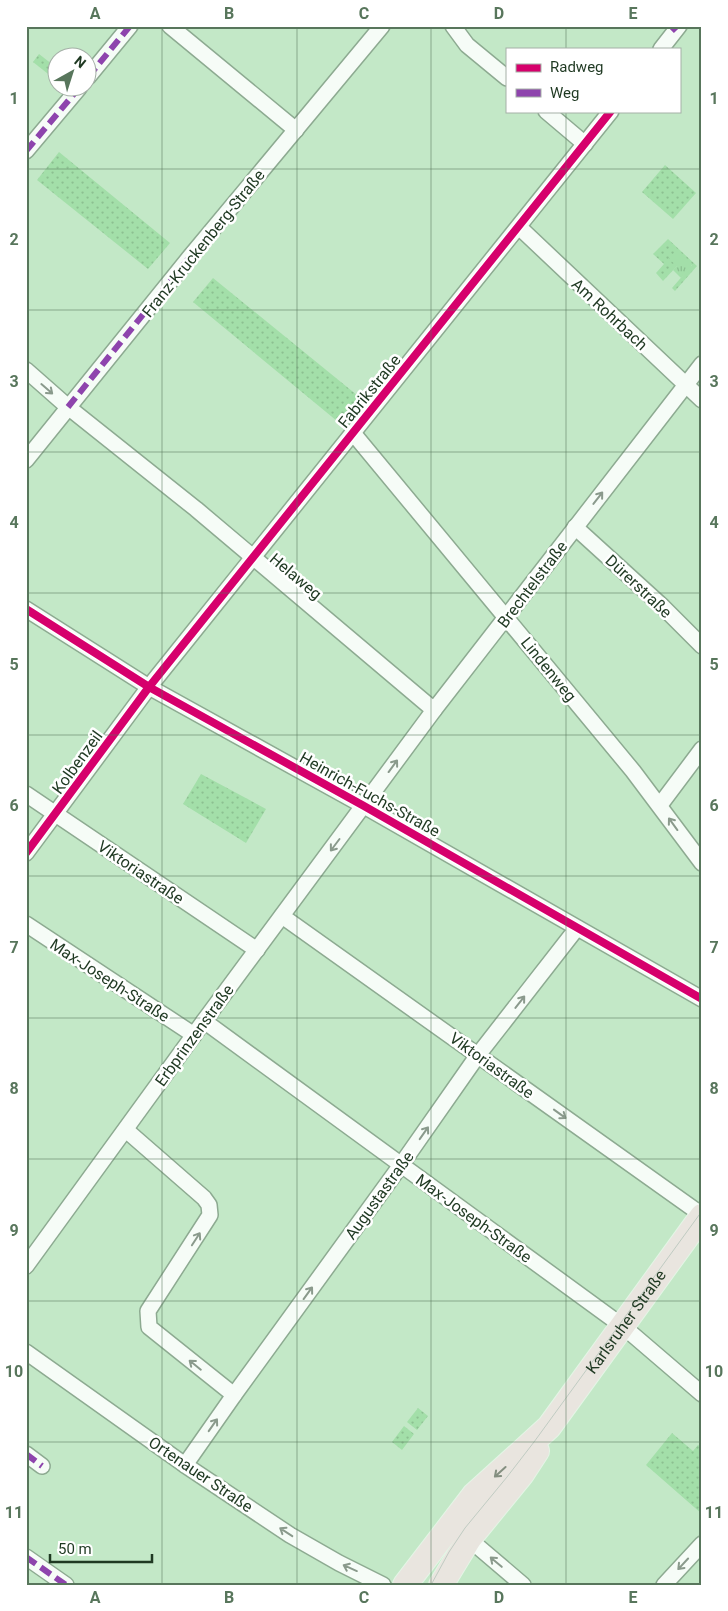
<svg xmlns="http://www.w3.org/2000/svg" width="728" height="1611" viewBox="0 0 728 1611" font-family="Roboto,sans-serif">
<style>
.grass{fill:url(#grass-dots)}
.park{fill:url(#park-tufts)}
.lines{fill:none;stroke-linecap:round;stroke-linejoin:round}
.street-casing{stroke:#8daa91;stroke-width:18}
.primary-casing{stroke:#e4f5e6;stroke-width:26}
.street{stroke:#f6fcf7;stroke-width:15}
.primary{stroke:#e9e5df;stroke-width:24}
.tram{stroke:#c0cbc2;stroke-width:1}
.quiet{stroke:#8e44ad;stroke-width:6;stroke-dasharray:12 6;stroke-linecap:butt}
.cycleway-casing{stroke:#fff;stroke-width:11}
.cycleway{stroke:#d6006c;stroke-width:8}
.oneway{stroke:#8a9a8c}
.oneway2{stroke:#848f80}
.grid{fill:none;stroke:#58765c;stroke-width:1;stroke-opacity:0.55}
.labels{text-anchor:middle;stroke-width:5;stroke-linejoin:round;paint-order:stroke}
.street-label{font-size:16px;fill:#1f3922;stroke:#fff}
.neatline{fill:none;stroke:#58765c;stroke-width:2}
.grid-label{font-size:16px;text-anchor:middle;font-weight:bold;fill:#58765c}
</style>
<defs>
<pattern id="grass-dots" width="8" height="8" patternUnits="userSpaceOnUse" patternTransform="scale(1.25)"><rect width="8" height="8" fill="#a3dfa9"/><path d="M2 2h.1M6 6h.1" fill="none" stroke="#8cc091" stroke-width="1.8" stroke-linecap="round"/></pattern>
<pattern id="park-tufts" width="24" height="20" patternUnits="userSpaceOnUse" patternTransform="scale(1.25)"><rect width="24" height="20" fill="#a3dfa9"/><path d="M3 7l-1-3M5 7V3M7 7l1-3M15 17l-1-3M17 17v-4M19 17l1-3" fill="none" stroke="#8cc091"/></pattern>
</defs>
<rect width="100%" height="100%" fill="#c3e8c7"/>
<!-- grass -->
<g class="grass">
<polygon points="39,54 57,68 57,81 33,62"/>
<polygon points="59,152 170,243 148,269 37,180"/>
<polygon points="665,165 696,193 673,219 642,192"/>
<polygon points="668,239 697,266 675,291 672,288 692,265 677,266 663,281 656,273 664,264 653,254"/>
<polygon points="213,278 363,400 343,426 193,302"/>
<polygon points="201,774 266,809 246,843 183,804"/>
<polygon points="418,1408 428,1416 417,1430 407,1422"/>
<polygon points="404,1426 414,1434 402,1450 392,1442"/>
<polygon points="672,1433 693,1451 698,1445 702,1448 702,1514 646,1465"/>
</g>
<!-- park -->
<polygon class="park" points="676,251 692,266 681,278 673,270 677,266 669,259"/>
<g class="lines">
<!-- street casing -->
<g class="street-casing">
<g id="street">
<polyline points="170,26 296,130"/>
<polyline points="453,26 467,45 507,78"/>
<polyline points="661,49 679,26"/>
<polyline points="88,77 130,26"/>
<polyline points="546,111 585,144"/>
<polyline points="26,151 79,88"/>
<polyline points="519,227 702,400"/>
<polyline points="26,370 68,407 196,509 434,710"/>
<polyline points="353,433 633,771 702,863"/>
<polyline points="26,460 189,258 382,26"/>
<polyline points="575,527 663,607 702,646"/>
<polyline points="26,609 149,687 364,806 702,999"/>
<polyline points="26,794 257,950"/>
<polyline points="660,805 702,749"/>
<polyline points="26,853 149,687 611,111"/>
<polyline points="282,916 702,1215"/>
<polyline points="26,924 194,1035"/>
<polyline points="204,1021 625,1328 702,1394"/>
<polyline points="126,1130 204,1198 209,1205 210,1215 148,1311 149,1327 234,1395"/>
<polyline points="26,1266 204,1021 434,710 702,364"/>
<polyline points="26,1352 185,1465 290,1535 339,1563 383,1585"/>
<polyline points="26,1454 42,1466"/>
<polyline points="185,1465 234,1395 401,1165 478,1055 577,928"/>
<polyline points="469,1539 523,1585"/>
<polyline points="26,1557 66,1585"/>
<polyline points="664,1585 702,1544"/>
</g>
</g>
<!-- primary casing -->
<g class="primary-casing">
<g id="primary">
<path id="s1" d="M405 1585 474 1495 549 1427 702 1216"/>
<polyline points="441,1585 469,1539 522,1474 537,1451"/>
</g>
</g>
<!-- street -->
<use href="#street" class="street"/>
<!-- primary -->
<use href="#primary" class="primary"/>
<!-- tram -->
<polyline class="tram" points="431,1585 449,1552 465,1528 507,1477 534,1442 702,1211"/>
<!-- quiet -->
<g class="quiet">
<polyline points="671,26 676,31"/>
<polyline points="88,77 130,26"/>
<polyline points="26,151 79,88"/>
<polyline points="68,407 189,258"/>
<polyline points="26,1454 42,1466"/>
<polyline points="26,1557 66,1585"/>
</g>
<!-- cycleway casing -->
<g class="cycleway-casing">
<g id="cycleway">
<polyline points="26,609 149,687 364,806 702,999"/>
<polyline points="26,853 149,687 611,111"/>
</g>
</g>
<!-- cycleway -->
<use href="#cycleway" class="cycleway"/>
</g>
<!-- one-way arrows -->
<defs><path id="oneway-shaft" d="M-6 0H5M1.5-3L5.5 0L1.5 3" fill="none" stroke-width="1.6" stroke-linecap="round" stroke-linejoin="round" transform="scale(1.25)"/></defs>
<g class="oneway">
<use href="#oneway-shaft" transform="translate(47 389) rotate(41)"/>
<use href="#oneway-shaft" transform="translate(598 498) rotate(-52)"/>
<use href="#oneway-shaft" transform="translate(393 766) rotate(-54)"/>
<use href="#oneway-shaft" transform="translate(673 824) rotate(-126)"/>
<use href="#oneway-shaft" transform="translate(335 845) rotate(127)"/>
<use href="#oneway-shaft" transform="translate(520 1002) rotate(-52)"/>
<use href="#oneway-shaft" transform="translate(560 1114) rotate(36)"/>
<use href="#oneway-shaft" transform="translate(424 1133) rotate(-55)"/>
<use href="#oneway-shaft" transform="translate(196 1239) rotate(-57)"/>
<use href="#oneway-shaft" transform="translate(308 1293) rotate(-54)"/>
<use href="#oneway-shaft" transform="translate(195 1365) rotate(-141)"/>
<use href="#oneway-shaft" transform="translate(213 1425) rotate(-55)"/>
<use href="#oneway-shaft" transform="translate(286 1532) rotate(-147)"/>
<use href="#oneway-shaft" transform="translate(496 1562) rotate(-140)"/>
<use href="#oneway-shaft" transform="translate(683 1564) rotate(133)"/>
<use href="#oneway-shaft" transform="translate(350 1568) rotate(-156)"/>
</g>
<use class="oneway2" href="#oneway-shaft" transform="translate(500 1472) rotate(138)"/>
<!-- grid -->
<path class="grid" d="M162 26V1585M297 26V1585M431 26V1585M566 26V49M566 111V1585M26 169H702M26 310H702M26 452H702M26 593H702M26 735H702M26 876H702M26 1018H702M26 1159H702M26 1301H702M26 1442H702"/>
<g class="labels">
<!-- street labels -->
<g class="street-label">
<text transform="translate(203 243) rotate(-51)" y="6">Franz-Kruckenberg-Straße</text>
<text transform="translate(610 314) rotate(43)" y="6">Am Rohrbach</text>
<text transform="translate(369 391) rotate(-51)" y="6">Fabrikstraße</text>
<text transform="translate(296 576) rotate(40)" y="6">Helaweg</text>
<text transform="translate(532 584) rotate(-53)" y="6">Brechtelstraße</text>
<text transform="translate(639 586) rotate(43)" y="6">Dürerstraße</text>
<text transform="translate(549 669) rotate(51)" y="6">Lindenweg</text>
<text transform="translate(77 762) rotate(-54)" y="6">Kolbenzeil</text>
<text transform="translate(370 794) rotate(29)" y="6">Heinrich-Fuchs-Straße</text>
<text transform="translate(141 872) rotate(34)" y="6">Viktoriastraße</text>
<text transform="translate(110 980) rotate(33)" y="6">Max-Joseph-Straße</text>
<text transform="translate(194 1035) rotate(-54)" y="6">Erbprinzenstraße</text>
<text transform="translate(492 1065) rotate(36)" y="6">Viktoriastraße</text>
<text transform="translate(379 1195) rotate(-54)" y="6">Augustastraße</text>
<text transform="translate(474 1218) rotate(36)" y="6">Max-Joseph-Straße</text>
<text dy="6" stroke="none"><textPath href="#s1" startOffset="345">Karlsruher Straße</textPath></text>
<text transform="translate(201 1474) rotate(34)" y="6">Ortenauer Straße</text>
</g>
</g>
<!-- border -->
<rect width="728" height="1611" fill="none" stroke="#ffffff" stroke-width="55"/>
<!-- legend -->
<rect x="506" y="48" width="175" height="65" fill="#ffffff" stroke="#a5b0a7"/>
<rect x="516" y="64" width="25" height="8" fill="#d6006c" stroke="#a5b0a7"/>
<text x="550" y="72" font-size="15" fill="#1f3922">Radweg</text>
<rect x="516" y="89" width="25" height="8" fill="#8e44ad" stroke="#a5b0a7"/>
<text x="550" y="98" font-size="15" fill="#1f3922">Weg</text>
<!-- north arrow -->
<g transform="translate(72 72) rotate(39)"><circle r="24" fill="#ffffff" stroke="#a5b0a7"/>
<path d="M0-4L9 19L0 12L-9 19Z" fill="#58765c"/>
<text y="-8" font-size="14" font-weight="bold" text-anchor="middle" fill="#1f3922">N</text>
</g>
<!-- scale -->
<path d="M50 1554v8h102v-8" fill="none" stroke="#1f3922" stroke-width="2.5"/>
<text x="58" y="1554" font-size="15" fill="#1f3922" stroke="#ffffff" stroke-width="4" paint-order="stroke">50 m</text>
<rect x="28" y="28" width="672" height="1556" class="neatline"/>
<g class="grid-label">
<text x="95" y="19">A</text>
<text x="229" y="19">B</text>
<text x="364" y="19">C</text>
<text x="499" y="19">D</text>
<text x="633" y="19">E</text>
<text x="14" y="104">1</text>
<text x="714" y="104">1</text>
<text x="14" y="245">2</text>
<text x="714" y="245">2</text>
<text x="14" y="387">3</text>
<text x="714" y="387">3</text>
<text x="14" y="528">4</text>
<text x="714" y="528">4</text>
<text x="14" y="670">5</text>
<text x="714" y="670">5</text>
<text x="14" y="811">6</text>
<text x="714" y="811">6</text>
<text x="14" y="953">7</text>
<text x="714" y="953">7</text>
<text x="14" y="1094">8</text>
<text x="714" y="1094">8</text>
<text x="14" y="1236">9</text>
<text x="714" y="1236">9</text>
<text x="14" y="1377">10</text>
<text x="714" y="1377">10</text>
<text x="14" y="1518">11</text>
<text x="714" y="1518">11</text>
<text x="95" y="1603">A</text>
<text x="229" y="1603">B</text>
<text x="364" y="1603">C</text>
<text x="499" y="1603">D</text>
<text x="633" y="1603">E</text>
</g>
</svg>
